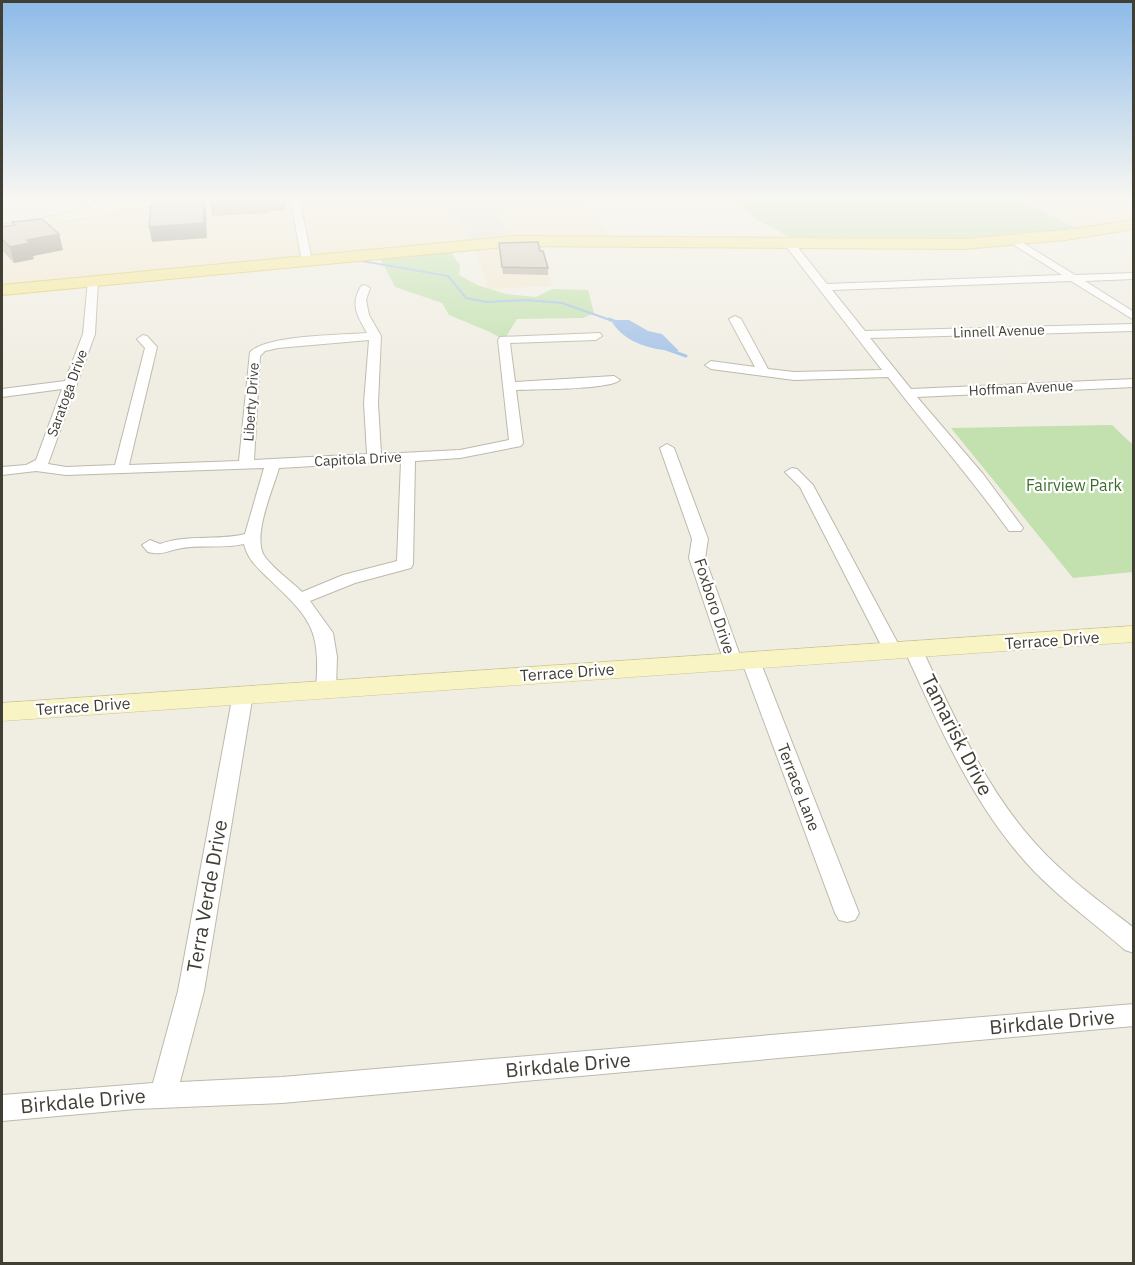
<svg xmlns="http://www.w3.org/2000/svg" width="1135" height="1265" viewBox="0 0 1135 1265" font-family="'IBM Plex Sans',sans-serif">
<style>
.commercial{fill:#f1e7cf}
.green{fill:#c3e1af}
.parking{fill:#e1dfdb}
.water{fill:#a3c2e8}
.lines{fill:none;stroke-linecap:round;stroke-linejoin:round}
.stream-far1{stroke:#a3c2e8;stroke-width:2}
.stream{stroke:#a3c2e8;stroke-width:3}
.street-casing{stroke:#bdb9aa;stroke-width:2}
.secondary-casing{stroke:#ccc596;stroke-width:1}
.primary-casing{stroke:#d8c669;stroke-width:2}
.street{fill:#fff;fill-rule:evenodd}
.secondary{fill:#f9f4c4;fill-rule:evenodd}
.primary{fill:#f5e897;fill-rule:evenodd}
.wall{fill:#b3afa0}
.shaded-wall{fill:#928e82}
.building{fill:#d0cbba;stroke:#928e82;stroke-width:1.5}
.labels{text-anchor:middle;stroke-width:4.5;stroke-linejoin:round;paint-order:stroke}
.far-street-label{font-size:14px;fill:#413e34;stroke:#fff}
.park-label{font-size:16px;fill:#3c6d2d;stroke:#fff}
.street-label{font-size:16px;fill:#413e34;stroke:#fff}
.near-street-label{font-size:20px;fill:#413e34;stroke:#fff}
</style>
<rect width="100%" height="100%" fill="#f0eee3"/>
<!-- commercial -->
<g class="commercial">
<polygon points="180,197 580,197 618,243 540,241 552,286 489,289 474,245 2,290 2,229"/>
<polygon points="1015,197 1133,197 1133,220 1081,229"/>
</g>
<!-- green -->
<g class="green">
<polygon points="727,197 1014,197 1078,229 987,239 793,239 759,221"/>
<polygon points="447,247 460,265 459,275 477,285 506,294 536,297 552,289 588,290 594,313 583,318 517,319 504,340 490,332 449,315 442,303 395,287 378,254"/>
<polygon points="1112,425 1133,445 1133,572 1073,578 951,428"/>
</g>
<!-- parking -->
<polygon class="parking" points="445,197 531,197 490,201 509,234 471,239"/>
<!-- water -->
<path class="water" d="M611 320H629L648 331 662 334 679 351C654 351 623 343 611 320Z"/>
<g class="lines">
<!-- stream-far1 -->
<polyline class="stream-far1" points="361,258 362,261 448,276 466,298 487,302 527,300 562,303 613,321"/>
<!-- stream -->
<g class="stream">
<polyline points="609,319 614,321"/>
<polyline points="666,349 686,356"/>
</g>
<!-- street casing -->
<g class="street-casing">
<g id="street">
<polygon points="73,197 90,197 105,211 97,213 82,200"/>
<polygon points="290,197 299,197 312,261 311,263 302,261"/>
<path d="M1015 238 1075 275 1134 273V279L1085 281 1134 312V320L1071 281 832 290 865 331 1134 324V331L870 338 911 389 1134 379V387L917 397 983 474 1023 528 1021 531H1009C971 478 928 429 888 377L794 380 711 369 705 365 711 361 755 367 729 319 735 316 741 319 768 369 794 372 882 370 785 245V241H793L827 284 1062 275 1011 243V239Z"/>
<path d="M93 278 98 281 95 334 48 464 66 467 115 465 145 348 137 339 143 335 147 336 157 347 129 465 239 461 250 352C268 335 340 335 367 333 357 315 350 305 361 286L365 285 370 288 366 300 369 315 381 336 378 403 381 454 460 450 509 440 498 340 500 337 600 333 602 336 596 340 510 343 515 382 614 376 620 380C609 390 535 389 516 390L523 443 521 446 460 458 415 461 413 564 411 568 355 583 310 601 333 633 337 657 336 688 333 692H319L316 688C321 628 310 618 268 578 257 567 248 560 244 544 222 549 198 544 177 549 166 552 160 555 148 552L142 545 150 540 160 544C187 534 217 541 245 534L264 468 66 475 36 471 2 475V467L26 465 36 460 62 389 2 397V389L65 381 83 334 88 281ZM369 340 364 403 367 454 254 460 260 356 265 351 278 348ZM401 461 397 561 343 575 302 592C291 581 275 570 265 557 251 538 273 489 279 468Z"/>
<polygon points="667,444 674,448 708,539 705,558 742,661 744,657 758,657 760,661 859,913 855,920 847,922 839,920 835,913 742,662 740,666 726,666 724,662 689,558 692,539 660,448"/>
<polygon points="792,468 797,469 813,485 902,651 899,655 887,655 884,651 800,487 785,472"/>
<path d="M913 643 919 645 922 649C954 716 984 786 1034 842 1063 875 1099 901 1134 928V953L1125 950C1088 918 1048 890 1017 852 967 792 936 719 904 649L907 645Z"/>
<polygon points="243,688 250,690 253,694 204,991 180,1082 282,1077 1134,1004 1134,1026 282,1103 136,1109 2,1121 2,1095 153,1083 178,991 233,694 236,690"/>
</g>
</g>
<!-- secondary casing -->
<g class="secondary-casing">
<g id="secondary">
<polygon points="157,197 186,197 180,201 2,233 2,225"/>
<polygon points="1134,626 1134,642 2,721 2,703"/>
</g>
</g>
<!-- primary casing -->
<g class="primary-casing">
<polygon id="primary" points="1134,220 1134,229 1065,240 963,249 514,246 2,295 2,285 514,236 963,239 1065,230"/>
</g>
<!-- street -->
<use href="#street" class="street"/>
<!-- secondary -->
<use href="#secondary" class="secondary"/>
<!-- primary -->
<use href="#primary" class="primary"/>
</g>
<!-- wall -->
<g class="wall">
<polygon points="209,197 284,197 286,211 270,211 270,213 212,216"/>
<polygon points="12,222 59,234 63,250 33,256 34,259 14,263 2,250 2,227 13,225"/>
<polygon points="499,243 540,251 548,268 548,275 503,274"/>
</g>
<!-- shaded-wall -->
<g class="shaded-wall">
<polygon points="204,197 206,211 207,238 152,242 149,227"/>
<polygon points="59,234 63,250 33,256 34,259 14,263 10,247 27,240"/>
</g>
<!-- building -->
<g class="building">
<polygon points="191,197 204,197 204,223 149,227 151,206 155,205 155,200"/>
<polygon points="209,197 268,197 268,199 209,201"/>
<polygon points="42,219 59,234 27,240 30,243 10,247 2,239 2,227 15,225 12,222"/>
<polygon points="538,242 540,251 543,251 548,268 502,267 499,243"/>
</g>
<!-- sky -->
<linearGradient id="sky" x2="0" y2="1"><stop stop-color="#8cbae8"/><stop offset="0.53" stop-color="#f8f7f2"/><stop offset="1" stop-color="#f8f7f2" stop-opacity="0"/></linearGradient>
<rect width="1135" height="374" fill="url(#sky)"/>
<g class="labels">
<!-- far-street labels -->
<g class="far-street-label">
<text transform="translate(999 331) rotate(-2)" y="5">Linnell Avenue</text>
<text transform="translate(1021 388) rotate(-3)" y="5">Hoffman Avenue</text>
<text transform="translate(67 393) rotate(-70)" y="5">Saratoga Drive</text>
<text transform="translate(251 402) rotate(-86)" y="5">Liberty Drive</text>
<text transform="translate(358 459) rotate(-3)" y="5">Capitola Drive</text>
</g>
<!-- park labels -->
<g class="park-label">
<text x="1074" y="491">Fairview Park</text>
</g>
<!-- street labels -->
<g class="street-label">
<text transform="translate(715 606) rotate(72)" y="6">Foxboro Drive</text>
<text transform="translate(1052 640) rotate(-4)" y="6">Terrace Drive</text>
<text transform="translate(567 672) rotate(-4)" y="6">Terrace Drive</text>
<text transform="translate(83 706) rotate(-4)" y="6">Terrace Drive</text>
<text transform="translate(799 787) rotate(69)" y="6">Terrace Lane</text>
</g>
<!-- near-street labels -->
<g class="near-street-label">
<text transform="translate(957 735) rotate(63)" y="7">Tamarisk Drive</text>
<text transform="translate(207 896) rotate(-80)" y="7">Terra Verde Drive</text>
<text transform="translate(1052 1022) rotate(-5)" y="7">Birkdale Drive</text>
<text transform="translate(568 1065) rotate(-5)" y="7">Birkdale Drive</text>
<text transform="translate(83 1101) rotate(-5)" y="7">Birkdale Drive</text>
</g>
</g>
<!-- border -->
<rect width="1135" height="1265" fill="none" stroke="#413e34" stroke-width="6"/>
</svg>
